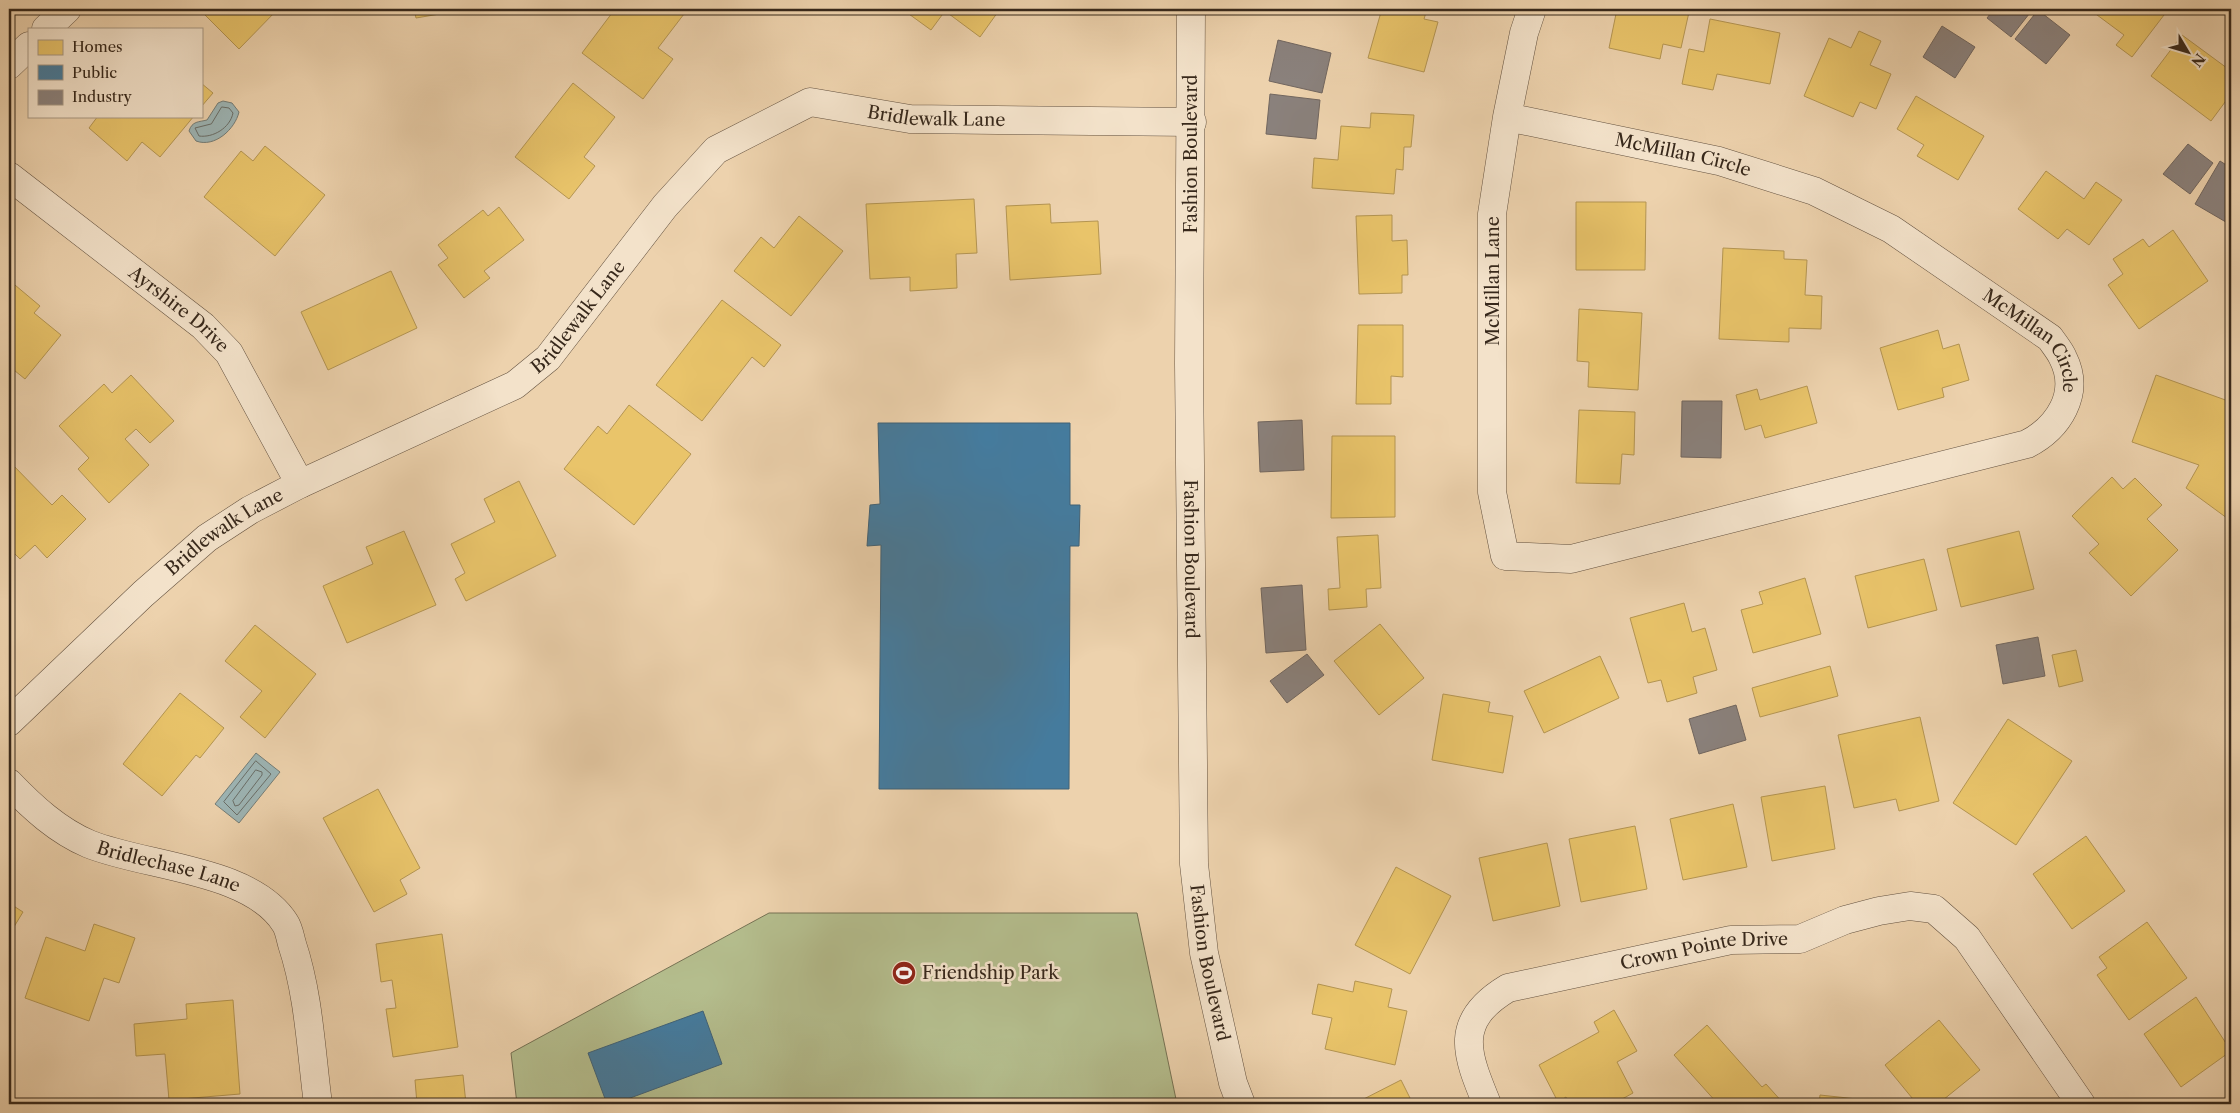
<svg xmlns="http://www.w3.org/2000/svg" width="2240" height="1113" viewBox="0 0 2240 1113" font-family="'Libre Caslon Text',serif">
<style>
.green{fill:#b4bd8d;stroke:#767254}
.water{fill:#9db5b5;stroke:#747d77}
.homes{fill:#e9c46a;stroke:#b49552}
.public{fill:#457b9d;stroke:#416276}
.industry{fill:#8a817c;stroke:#71665f}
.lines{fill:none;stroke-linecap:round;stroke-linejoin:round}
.shore{stroke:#6a6e68;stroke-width:1}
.minor-casing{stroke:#645240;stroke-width:29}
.minor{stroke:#f3e2ca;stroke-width:28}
.labels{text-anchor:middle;stroke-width:5;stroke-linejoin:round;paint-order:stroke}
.street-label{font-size:18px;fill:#37281b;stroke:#f3e2ca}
.poi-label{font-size:18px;fill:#37281b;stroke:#f3e2ca;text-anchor:start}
</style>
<rect width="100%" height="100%" fill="#edd2ad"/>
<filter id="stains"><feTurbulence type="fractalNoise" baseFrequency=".004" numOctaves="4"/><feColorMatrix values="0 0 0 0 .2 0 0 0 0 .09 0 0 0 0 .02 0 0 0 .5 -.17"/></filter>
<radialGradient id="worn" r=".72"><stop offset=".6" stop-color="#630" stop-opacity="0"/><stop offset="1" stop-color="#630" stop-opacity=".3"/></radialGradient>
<!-- green -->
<polygon class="green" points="769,913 1137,913 1177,1104 517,1104 511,1053"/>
<!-- water -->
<g class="water">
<path d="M223 101 232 103 239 112C235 129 215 148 196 141L189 131C192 121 199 122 207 120L218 103Z"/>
<polygon points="256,753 280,772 239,823 215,804"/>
</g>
<!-- homes -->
<g class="homes">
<polygon points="199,9 278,9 239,49"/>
<polygon points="414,9 469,9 416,18"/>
<polygon points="615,9 676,9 684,14 658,48 673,59 643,99 582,53"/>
<polygon points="902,9 1000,9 980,37 945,11 931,30"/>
<polygon points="1391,9 1427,9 1424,19 1438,22 1424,72 1368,58 1381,12 1389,14"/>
<polygon points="1617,9 1639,11 1639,9 1673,9 1689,12 1681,48 1663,44 1660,59 1609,48"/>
<polygon points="2089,9 2156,9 2164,15 2132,57 2116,45 2124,35"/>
<polygon points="1710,19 1780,33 1770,84 1717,74 1713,90 1682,84 1689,49 1704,52"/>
<polygon points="1859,31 1881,41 1870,65 1891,74 1876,109 1860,102 1853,117 1804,96 1829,38 1851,48"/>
<polygon points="2182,35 2231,71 2231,94 2211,121 2151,76"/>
<polygon points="201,83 213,93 201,107"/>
<polygon points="573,83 615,117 584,157 595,166 569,199 515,157"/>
<polygon points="1916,96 1984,136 1958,180 1917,156 1924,145 1897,129"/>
<polygon points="1371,113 1414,115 1411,147 1404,147 1403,170 1396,169 1394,194 1312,188 1314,158 1338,160 1341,126 1370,128"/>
<polygon points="98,116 194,116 160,157 142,142 127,161 89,128"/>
<polygon points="265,146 325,195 275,256 204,197 241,151 253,161"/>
<polygon points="2046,171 2084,199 2096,182 2122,200 2089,245 2067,229 2058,239 2018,209"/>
<polygon points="974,199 977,253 956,254 957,288 910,291 910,277 870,279 866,204"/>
<polygon points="1576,202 1646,202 1645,270 1576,270"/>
<polygon points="1050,204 1051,223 1098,221 1101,274 1010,280 1006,206"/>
<polygon points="499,207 524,240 484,271 490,278 464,298 438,265 448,258 438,245 483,210 488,216"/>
<polygon points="1392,215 1392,241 1407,240 1408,275 1402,275 1402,293 1359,294 1356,216"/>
<polygon points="799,216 843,251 791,316 734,271 761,237 774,248"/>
<polygon points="2173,230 2208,281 2139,329 2108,285 2123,274 2113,259 2143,239 2149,247"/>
<polygon points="1723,248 1784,251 1784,259 1807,260 1805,295 1822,296 1821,329 1789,328 1789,342 1719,339"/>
<polygon points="391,271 417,328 328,370 301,312"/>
<polygon points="9,280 40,306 34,313 61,335 25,379 9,366"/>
<polygon points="722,300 781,345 764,367 752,357 702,421 656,385"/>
<polygon points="1579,309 1642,313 1638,390 1588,387 1589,362 1577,361"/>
<polygon points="1358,325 1403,325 1403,377 1391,376 1391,404 1356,404"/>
<polygon points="1938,330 1943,349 1959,344 1969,380 1942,388 1944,397 1898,410 1880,348"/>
<polygon points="131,375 174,421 150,443 136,429 125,439 149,465 109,503 78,469 89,458 59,426 104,384 112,393"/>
<polygon points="2156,375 2231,402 2231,521 2186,488 2199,465 2132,442"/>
<polygon points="1807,386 1817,423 1765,438 1761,425 1745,430 1736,395 1757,389 1760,400"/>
<polygon points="629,405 691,454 634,525 564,469 598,426 607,434"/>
<polygon points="1579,410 1635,412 1634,455 1622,454 1620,484 1576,483"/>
<polygon points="1332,436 1395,436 1395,517 1331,518"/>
<polygon points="9,461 52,505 62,495 86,519 47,558 35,545 20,559 15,554 9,560"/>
<polygon points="2112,477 2123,489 2135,478 2162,505 2147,519 2178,550 2131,596 2089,553 2099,544 2072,516"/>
<polygon points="519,481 556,556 466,601 455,579 465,573 451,544 495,522 484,499"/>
<polygon points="404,531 436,605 347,643 323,586 373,564 366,547"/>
<polygon points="2019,531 2034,589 1961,607 1947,549"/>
<polygon points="1378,535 1381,588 1366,589 1367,607 1329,610 1328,589 1340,588 1337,537"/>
<polygon points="1924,559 1937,610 1868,628 1855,576"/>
<polygon points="1805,578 1821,634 1753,653 1741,610 1763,604 1759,592"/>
<polygon points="1684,603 1692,632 1705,628 1717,670 1693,677 1697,693 1667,702 1661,680 1648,683 1630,618"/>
<polygon points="1380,624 1424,678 1379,715 1334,661"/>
<polygon points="255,625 316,674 265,738 240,717 262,691 225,661"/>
<polygon points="2076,650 2083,681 2059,687 2052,655"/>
<polygon points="1600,656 1619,698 1544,733 1524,691"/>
<polygon points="1830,666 1838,696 1760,717 1752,688"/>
<polygon points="180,693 224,728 200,758 196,755 162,796 123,764"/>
<polygon points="1443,694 1490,702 1488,712 1513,716 1503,773 1432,760"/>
<polygon points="1920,717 1939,801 1899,811 1896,799 1854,808 1838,735"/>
<polygon points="2008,719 2072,761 2016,845 1953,803"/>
<polygon points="1825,786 1835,849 1772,861 1761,797"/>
<polygon points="378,789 420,868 400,880 407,894 374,912 323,818"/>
<polygon points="1733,804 1747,867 1683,880 1670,819"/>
<polygon points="1635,826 1647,889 1581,902 1569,839"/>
<polygon points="2086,836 2125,891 2072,929 2033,874"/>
<polygon points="1547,843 1560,906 1493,921 1479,858"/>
<polygon points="1396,867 1451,896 1410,974 1355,945"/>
<polygon points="9,903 23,912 9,935"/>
<polygon points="2147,922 2187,978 2129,1020 2097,975 2107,968 2099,957"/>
<polygon points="94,924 135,938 119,983 104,978 89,1021 25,998 46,937 85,951"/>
<polygon points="442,934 458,1047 393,1057 386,1009 396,1008 392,980 381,982 376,944"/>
<polygon points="1355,981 1392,989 1388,1007 1407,1011 1395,1065 1325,1049 1332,1018 1312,1014 1318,984 1353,992"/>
<polygon points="2196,997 2231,1051 2181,1087 2144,1034"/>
<polygon points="233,1000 240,1094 169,1100 165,1054 136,1056 134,1024 187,1019 186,1004"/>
<polygon points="1614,1010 1637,1051 1617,1062 1633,1093 1613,1104 1570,1104 1566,1097 1558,1102 1539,1065 1599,1032 1594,1022"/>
<polygon points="1939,1020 1980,1070 1938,1104 1917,1104 1885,1065"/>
<polygon points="1707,1025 1762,1087 1766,1084 1784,1104 1718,1104 1674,1055"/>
<polygon points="463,1075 466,1104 417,1104 415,1080"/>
<polygon points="1401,1080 1413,1104 1354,1104"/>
<polygon points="1820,1095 1903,1104 1819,1104"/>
</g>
<!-- public -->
<g class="public">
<polygon points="878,423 1070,423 1070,505 1080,505 1079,546 1070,546 1069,789 879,789 881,545 867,546 870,505 880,504"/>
<polygon points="703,1011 722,1064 614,1104 607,1104 588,1053"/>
</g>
<!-- industry -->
<g class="industry">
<polygon points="1994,9 2033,9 2011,37 1987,18"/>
<polygon points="2038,10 2070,35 2046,64 2015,39"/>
<polygon points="1942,26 1975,47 1955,78 1923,57"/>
<polygon points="1278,40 1331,53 1322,93 1269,81"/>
<polygon points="1270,94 1320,100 1316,139 1266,134"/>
<polygon points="2188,144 2213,163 2190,194 2163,174"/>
<polygon points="2220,161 2231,168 2231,225 2195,204"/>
<polygon points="1682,401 1722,401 1721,458 1681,457"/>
<polygon points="1302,420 1304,470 1260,472 1258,422"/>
<polygon points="1302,585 1306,650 1266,653 1261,588"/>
<polygon points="2038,637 2045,676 2003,684 1996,645"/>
<polygon points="1307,654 1324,675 1287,703 1270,681"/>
<polygon points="1736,705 1746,740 1699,754 1689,719"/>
</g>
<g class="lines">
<!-- shore -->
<g class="shore">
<path d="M222 107 229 108 233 113C230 128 213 138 199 136L195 128 211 124Z"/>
<polygon points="256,761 271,774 237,815 224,802"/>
<polygon points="256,770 262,772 262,775 239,805 235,806 233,801"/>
</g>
<!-- minor casing -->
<g class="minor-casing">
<g id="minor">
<path id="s1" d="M1191 9 1189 364 1194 864 1204 953 1233 1083 1241 1104"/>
<polyline points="46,29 67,9"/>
<polyline points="9,65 29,46"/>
<path id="s2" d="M1507 117 1719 161 1814 191 1891 229 2050 338C2054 344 2060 351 2063 358 2081 394 2058 428 2027 444L1571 559 1505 556 1492 492V214L1507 117 1524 33 1532 9"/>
<path id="s3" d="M9 176 203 326 229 353 300 484"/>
<path id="s4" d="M9 722 143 594 207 538 250 510 300 484 515 385 548 358 665 206 716 150 810 102 910 119 1192 122"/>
<path id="s5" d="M9 783C32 807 58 831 89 844 146 867 251 869 285 923 289 929 290 937 292 944 309 995 311 1051 318 1104"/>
<path id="s6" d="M1487 1104C1466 1053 1453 1021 1508 988L1731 940 1800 939 1845 920 1879 911 1910 906 1934 909 1967 938 2081 1104"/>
</g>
</g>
<!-- minor -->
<use href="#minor" class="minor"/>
</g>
<!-- icons -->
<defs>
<g id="stadium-disc" transform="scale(1.25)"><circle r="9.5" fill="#8f2418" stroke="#f3e2ca"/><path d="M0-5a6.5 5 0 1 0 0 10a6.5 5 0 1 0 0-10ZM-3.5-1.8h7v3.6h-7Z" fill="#fff"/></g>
</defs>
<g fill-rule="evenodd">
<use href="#stadium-disc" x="904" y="973"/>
</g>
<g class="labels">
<!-- street labels -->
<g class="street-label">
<text dy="6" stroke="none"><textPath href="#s4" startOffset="1158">Bridlewalk Lane</textPath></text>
<text transform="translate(1191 154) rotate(-90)" y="6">Fashion Boulevard</text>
<text dy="6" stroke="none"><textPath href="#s2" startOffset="180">McMillan Circle</textPath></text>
<text transform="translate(1493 281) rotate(-90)" y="6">McMillan Lane</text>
<text dy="6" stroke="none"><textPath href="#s3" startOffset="216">Ayrshire Drive</textPath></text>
<text dy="6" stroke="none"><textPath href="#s4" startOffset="708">Bridlewalk Lane</textPath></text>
<text dy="6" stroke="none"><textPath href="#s2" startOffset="585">McMillan Circle</textPath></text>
<text dy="6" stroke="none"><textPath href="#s4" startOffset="288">Bridlewalk Lane</textPath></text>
<text dy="6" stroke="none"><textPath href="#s1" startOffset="550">Fashion Boulevard</textPath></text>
<text dy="6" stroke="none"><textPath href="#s5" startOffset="184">Bridlechase Lane</textPath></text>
<text dy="6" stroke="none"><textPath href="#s6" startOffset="335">Crown Pointe Drive</textPath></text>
<text dy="6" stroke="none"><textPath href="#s1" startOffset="955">Fashion Boulevard</textPath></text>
</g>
<!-- poi labels -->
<g class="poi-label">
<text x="922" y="979">Friendship Park</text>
</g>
</g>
<!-- margin -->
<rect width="2240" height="1113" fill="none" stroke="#edd2ad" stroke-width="30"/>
<rect x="10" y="10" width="2220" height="1093" fill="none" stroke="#37281b" stroke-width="2.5"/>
<rect x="15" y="15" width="2210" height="1083" fill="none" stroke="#37281b"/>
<!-- legend -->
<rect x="28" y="28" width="175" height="90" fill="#f3e2ca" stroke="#a89884"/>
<rect x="38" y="40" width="25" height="15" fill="#e9c46a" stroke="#a89884"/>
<text x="72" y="52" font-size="15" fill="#37281b">Homes</text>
<rect x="38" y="65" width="25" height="15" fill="#457b9d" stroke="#a89884"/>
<text x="72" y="78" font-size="15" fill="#37281b">Public</text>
<rect x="38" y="90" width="25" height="15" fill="#8a817c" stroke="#a89884"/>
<text x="72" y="102" font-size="15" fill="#37281b">Industry</text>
<!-- north arrow -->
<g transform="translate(2188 52) rotate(128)" stroke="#f3e2ca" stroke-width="4" paint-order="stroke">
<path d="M0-4L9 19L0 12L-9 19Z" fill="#37281b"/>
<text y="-8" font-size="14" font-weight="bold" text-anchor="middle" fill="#37281b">N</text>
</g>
<rect width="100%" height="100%" filter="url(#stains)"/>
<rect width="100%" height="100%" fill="url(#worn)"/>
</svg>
